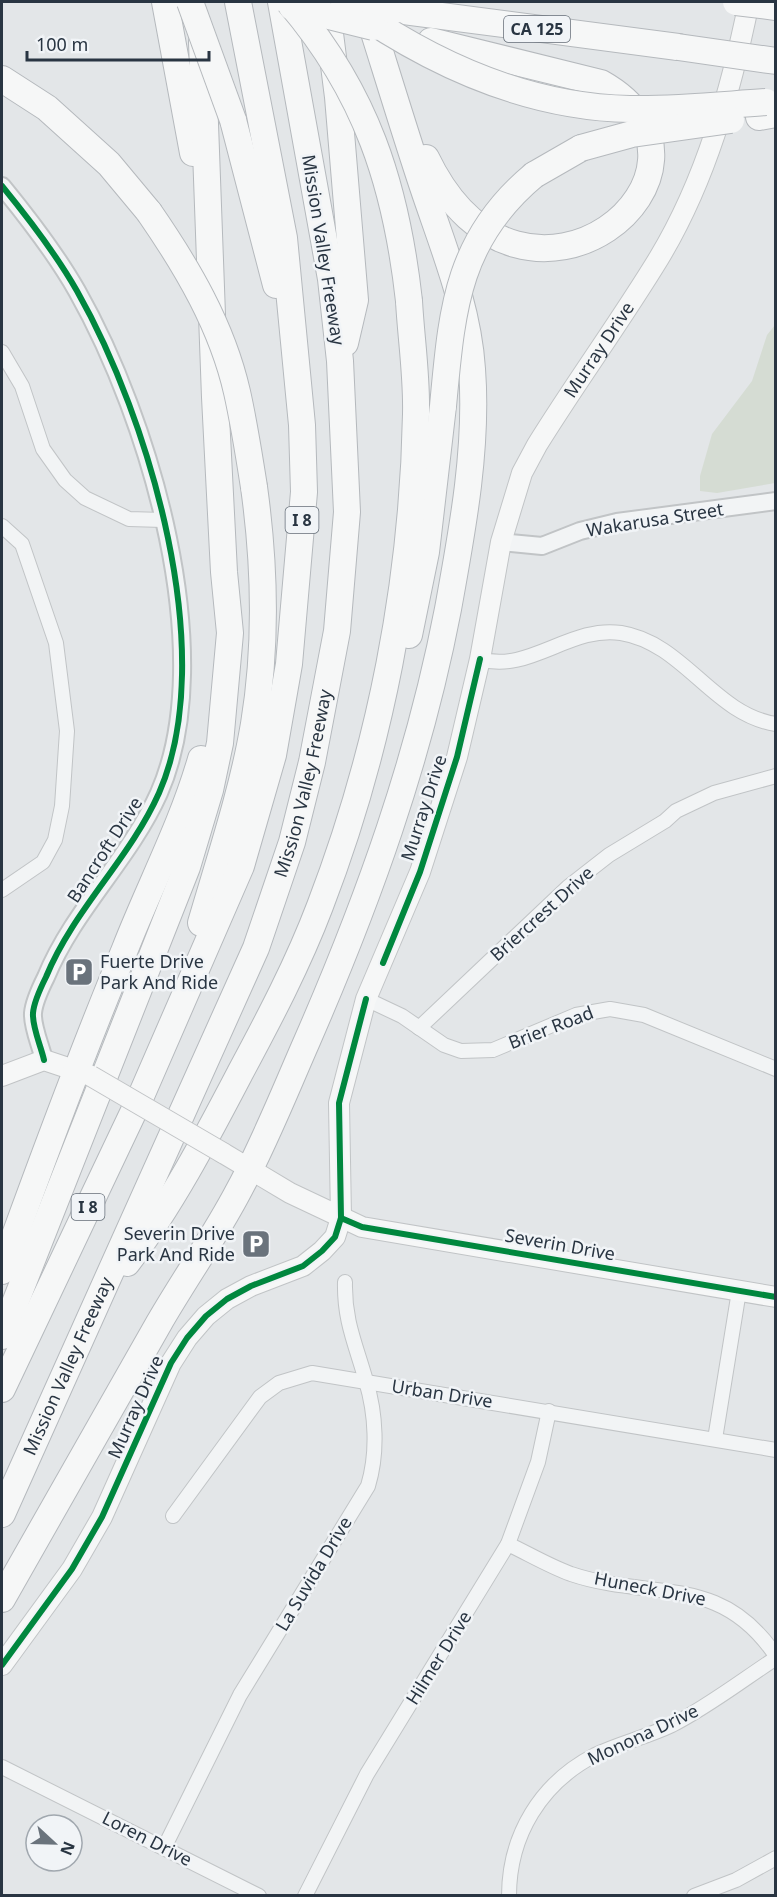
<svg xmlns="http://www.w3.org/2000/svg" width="777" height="1897" viewBox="0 0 777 1897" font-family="'Noto Sans',sans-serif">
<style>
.green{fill:#d5dcd3}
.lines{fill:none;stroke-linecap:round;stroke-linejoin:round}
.minor-casing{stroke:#c1c4c6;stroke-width:16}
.tertiary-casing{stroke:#c1c4c6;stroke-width:20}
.secondary-casing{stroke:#c1c4c6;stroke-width:22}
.motorway-casing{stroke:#b5b9bd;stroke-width:28}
.minor{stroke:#f2f4f5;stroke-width:14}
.tertiary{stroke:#f2f4f5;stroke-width:16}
.secondary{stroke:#f6f7f7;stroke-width:20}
.motorway{stroke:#f6f7f7;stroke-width:26}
.secondary-bridge-casing{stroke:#c1c4c6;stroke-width:22;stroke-linecap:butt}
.motorway-bridge-casing{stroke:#b5b9bd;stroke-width:28;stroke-linecap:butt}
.secondary-bridge{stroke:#f6f7f7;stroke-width:20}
.motorway-bridge{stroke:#f6f7f7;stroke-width:26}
.cycleway-casing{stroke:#f1f4f7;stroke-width:10}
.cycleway{stroke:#00873e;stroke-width:6}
.labels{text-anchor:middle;stroke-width:5;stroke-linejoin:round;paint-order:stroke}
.shield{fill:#f1f4f7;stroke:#656e78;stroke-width:1.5}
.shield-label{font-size:16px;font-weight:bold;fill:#293542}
.street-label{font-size:18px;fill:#293542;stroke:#f1f4f7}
.poi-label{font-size:18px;fill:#293542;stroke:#f1f4f7;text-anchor:start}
</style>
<rect width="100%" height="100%" fill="#e3e6e8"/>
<!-- green -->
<polygon class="green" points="775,325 775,483 717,493 700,491 700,476 712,434 752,381 767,335"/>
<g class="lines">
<!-- minor casing -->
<g class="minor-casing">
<g id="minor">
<polyline points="2,352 22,386 43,449 65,480 85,498 129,519 163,520"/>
<polyline points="2,526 22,544 56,643 67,731 62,806 55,840 43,862 2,890"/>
<path d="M480 659C528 674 571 625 621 633 684 643 714 715 776 724"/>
<polyline points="366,999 402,1016 444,1045 461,1051 493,1050 576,1015 610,1009 644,1015 776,1069"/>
<polyline points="419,1028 568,887 609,855 665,821 676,811 714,793 776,776"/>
<polyline points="715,1439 739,1291"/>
<polyline points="173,1516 260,1397 279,1383 312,1373 776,1450"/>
<path d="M508 1544C529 1554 549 1566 571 1574 651 1601 720 1572 776 1656"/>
<polyline points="2,1767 259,1896"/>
<path d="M164 1848 240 1695 368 1486C378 1453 376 1414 366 1381 356 1345 344 1321 345 1282"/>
<polyline points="305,1896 367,1774 508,1544 538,1462 549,1411"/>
<path d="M509 1896C509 1835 541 1783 595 1755 620 1743 647 1737 672 1725 709 1706 741 1681 776 1658"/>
<polyline points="694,1896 736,1880 776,1858"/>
</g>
</g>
<!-- tertiary casing -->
<g class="tertiary-casing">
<g id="tertiary">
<path d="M2 186C29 219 56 254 77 291 149 418 220 654 159 793 129 860 74 909 46 977 41 987 34 1001 33 1013 32 1027 41 1046 44 1060"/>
<polyline points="501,542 542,546 580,531 617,522 776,501"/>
</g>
</g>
<!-- secondary casing -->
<g class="secondary-casing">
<g id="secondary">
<polyline points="2,1076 44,1060 89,1075"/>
<polyline points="223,1153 290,1193 362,1227 776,1297"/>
<path id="s1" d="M2 1665 72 1569 102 1517 171 1363 187 1338 206 1316 227 1299 251 1286 303 1266 322 1251 335 1237 341 1218 339 1103 366 999 420 872 457 757 480 659 501 542 522 473 537 445C576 382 620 322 659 258 706 180 731 90 749 2"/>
</g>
</g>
<!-- motorway casing -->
<g class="motorway-casing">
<g id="motorway">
<polyline points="165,2 193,153"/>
<polyline points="326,2 338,97 355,300 345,343"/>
<polyline points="396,10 678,47"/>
<polyline points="2,79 47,108 109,164 149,212"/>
<polyline points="759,117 776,114"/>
<polyline points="233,120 276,285"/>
<path d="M426 158C524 362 752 168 601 83L431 41"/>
<polyline points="534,175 581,148"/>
<polyline points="409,635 426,552 443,406"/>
<path d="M201 923C220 858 243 790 254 724 267 645 265 566 254 487"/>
<path d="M127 1263C171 1205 206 1138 240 1073 269 1019 298 964 320 906 380 750 413 581 416 414 417 376 411 338 409 301"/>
<path d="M2 1271C41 1163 81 1055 125 949 150 885 182 825 201 759"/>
<polyline points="2,1336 187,867 210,790 220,743 230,633 224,572 215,397 202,42"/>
<polyline points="2,1389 141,1096 241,866 273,755 289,664 304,492 302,425 284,238 238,2"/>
<path id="s2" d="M2 1514 256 948 292 842 312 762 337 631 347 512 340 361 331 279 281 2"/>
<path d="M2 1599C54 1507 106 1415 159 1323 185 1278 215 1236 239 1190 265 1142 285 1091 307 1041 368 901 419 760 448 609 462 532 478 448 472 369 468 306 443 247 423 187 403 127 385 67 366 7"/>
</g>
</g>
<!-- minor -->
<use href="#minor" class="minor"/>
<!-- tertiary -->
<use href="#tertiary" class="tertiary"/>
<!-- secondary -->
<use href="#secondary" class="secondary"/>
<!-- motorway -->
<use href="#motorway" class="motorway"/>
<!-- secondary-bridge casing -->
<g class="secondary-bridge-casing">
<polyline id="secondary-bridge" points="91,1076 223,1153"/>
</g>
<!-- motorway-bridge casing -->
<g class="motorway-bridge-casing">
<g id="motorway-bridge">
<polyline points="190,2 233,120"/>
<path d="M289 2C366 92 396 184 409 301"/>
<path d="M344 2C428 62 524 107 630 109 675 110 721 105 766 102"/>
<polyline points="736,2 776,7"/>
<polyline points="350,4 396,10"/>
<polyline points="292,7 373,27"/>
<polyline points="678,47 776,61"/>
<polyline points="581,148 632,134 731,120"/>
<path d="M149 212C187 267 222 326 237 392 244 423 249 455 254 487"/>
<path d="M443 406C452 311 456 240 534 175"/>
</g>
</g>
<!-- secondary-bridge -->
<use href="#secondary-bridge" class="secondary-bridge"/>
<!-- motorway-bridge -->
<use href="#motorway-bridge" class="motorway-bridge"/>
<!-- cycleway casing -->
<g class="cycleway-casing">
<g id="cycleway">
<path d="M2 186C29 219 56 254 77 291 149 418 220 654 159 793 129 860 74 909 46 977 41 987 34 1001 33 1013 32 1027 41 1046 44 1060"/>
<polyline points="383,963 420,872 457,757 480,659"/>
<polyline points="341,1218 362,1227 776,1297"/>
<polyline points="2,1665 72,1569 102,1517 171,1363 187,1338 206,1316 227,1299 251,1286 303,1266 322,1251 335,1237 341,1218 339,1103 366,999"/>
</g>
</g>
<!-- cycleway -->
<use href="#cycleway" class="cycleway"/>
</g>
<!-- icons -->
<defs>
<g id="parking-square" transform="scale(1.5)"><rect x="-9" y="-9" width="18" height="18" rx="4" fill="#6a737c" stroke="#f1f4f7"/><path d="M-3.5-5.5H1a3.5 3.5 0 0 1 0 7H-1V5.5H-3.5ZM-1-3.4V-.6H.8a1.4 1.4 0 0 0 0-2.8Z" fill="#fff"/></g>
</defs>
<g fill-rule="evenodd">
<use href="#parking-square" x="79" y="972"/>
<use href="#parking-square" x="256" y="1244"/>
</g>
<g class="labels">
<!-- shield labels -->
<g class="shield">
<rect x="504" y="16" width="66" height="26" rx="4.5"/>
<rect x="285.5" y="507" width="33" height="26" rx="4.5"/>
<rect x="71.5" y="1194" width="33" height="26" rx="4.5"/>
</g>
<g class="shield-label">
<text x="537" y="35">CA 125</text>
<text x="302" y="526">I 8</text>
<text x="88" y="1213">I 8</text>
</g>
<!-- street labels -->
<g class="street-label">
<text transform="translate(323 250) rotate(81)" y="6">Mission Valley Freeway</text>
<text dy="6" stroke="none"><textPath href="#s1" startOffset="1498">Murray Drive</textPath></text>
<text transform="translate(655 520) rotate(-9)" y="6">Wakarusa Street</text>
<text dy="6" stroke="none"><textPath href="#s2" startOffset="792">Mission Valley Freeway</textPath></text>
<text transform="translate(424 808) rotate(-72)" y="6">Murray Drive</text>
<text transform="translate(105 850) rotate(-57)" y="6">Bancroft Drive</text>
<text transform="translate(542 914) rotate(-42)" y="6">Briercrest Drive</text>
<text transform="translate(551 1028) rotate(-21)" y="6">Brier Road</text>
<text transform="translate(560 1245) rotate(10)" y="6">Severin Drive</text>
<text dy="6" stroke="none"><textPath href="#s2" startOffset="162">Mission Valley Freeway</textPath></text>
<text transform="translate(442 1394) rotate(9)" y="6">Urban Drive</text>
<text transform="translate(136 1407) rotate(-66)" y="6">Murray Drive</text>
<text transform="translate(314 1574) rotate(-59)" y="6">La Suvida Drive</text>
<text transform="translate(650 1589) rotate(11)" y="6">Huneck Drive</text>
<text transform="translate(439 1658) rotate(-58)" y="6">Hilmer Drive</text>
<text transform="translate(643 1735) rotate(-25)" y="6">Monona Drive</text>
<text transform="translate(147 1839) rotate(27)" y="6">Loren Drive</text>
</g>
<!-- poi labels -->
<g class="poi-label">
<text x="100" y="968">Fuerte Drive<tspan x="100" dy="21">Park And Ride</tspan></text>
<text x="235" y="1240" text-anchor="end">Severin Drive<tspan x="235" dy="21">Park And Ride</tspan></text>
</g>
</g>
<!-- border -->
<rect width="777" height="1897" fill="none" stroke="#293542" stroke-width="6"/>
<!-- north arrow -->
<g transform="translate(54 1843) rotate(112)"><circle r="28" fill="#f1f4f7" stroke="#a1a8af" stroke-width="1.5"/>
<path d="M0-4.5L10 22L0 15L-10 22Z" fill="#6a737c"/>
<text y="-9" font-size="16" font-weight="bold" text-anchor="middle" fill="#293542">N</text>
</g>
<!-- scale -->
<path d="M27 51v9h182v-9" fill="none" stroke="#293542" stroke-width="3"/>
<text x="36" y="51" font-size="18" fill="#293542" stroke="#f1f4f7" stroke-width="4.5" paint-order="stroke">100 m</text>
</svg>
